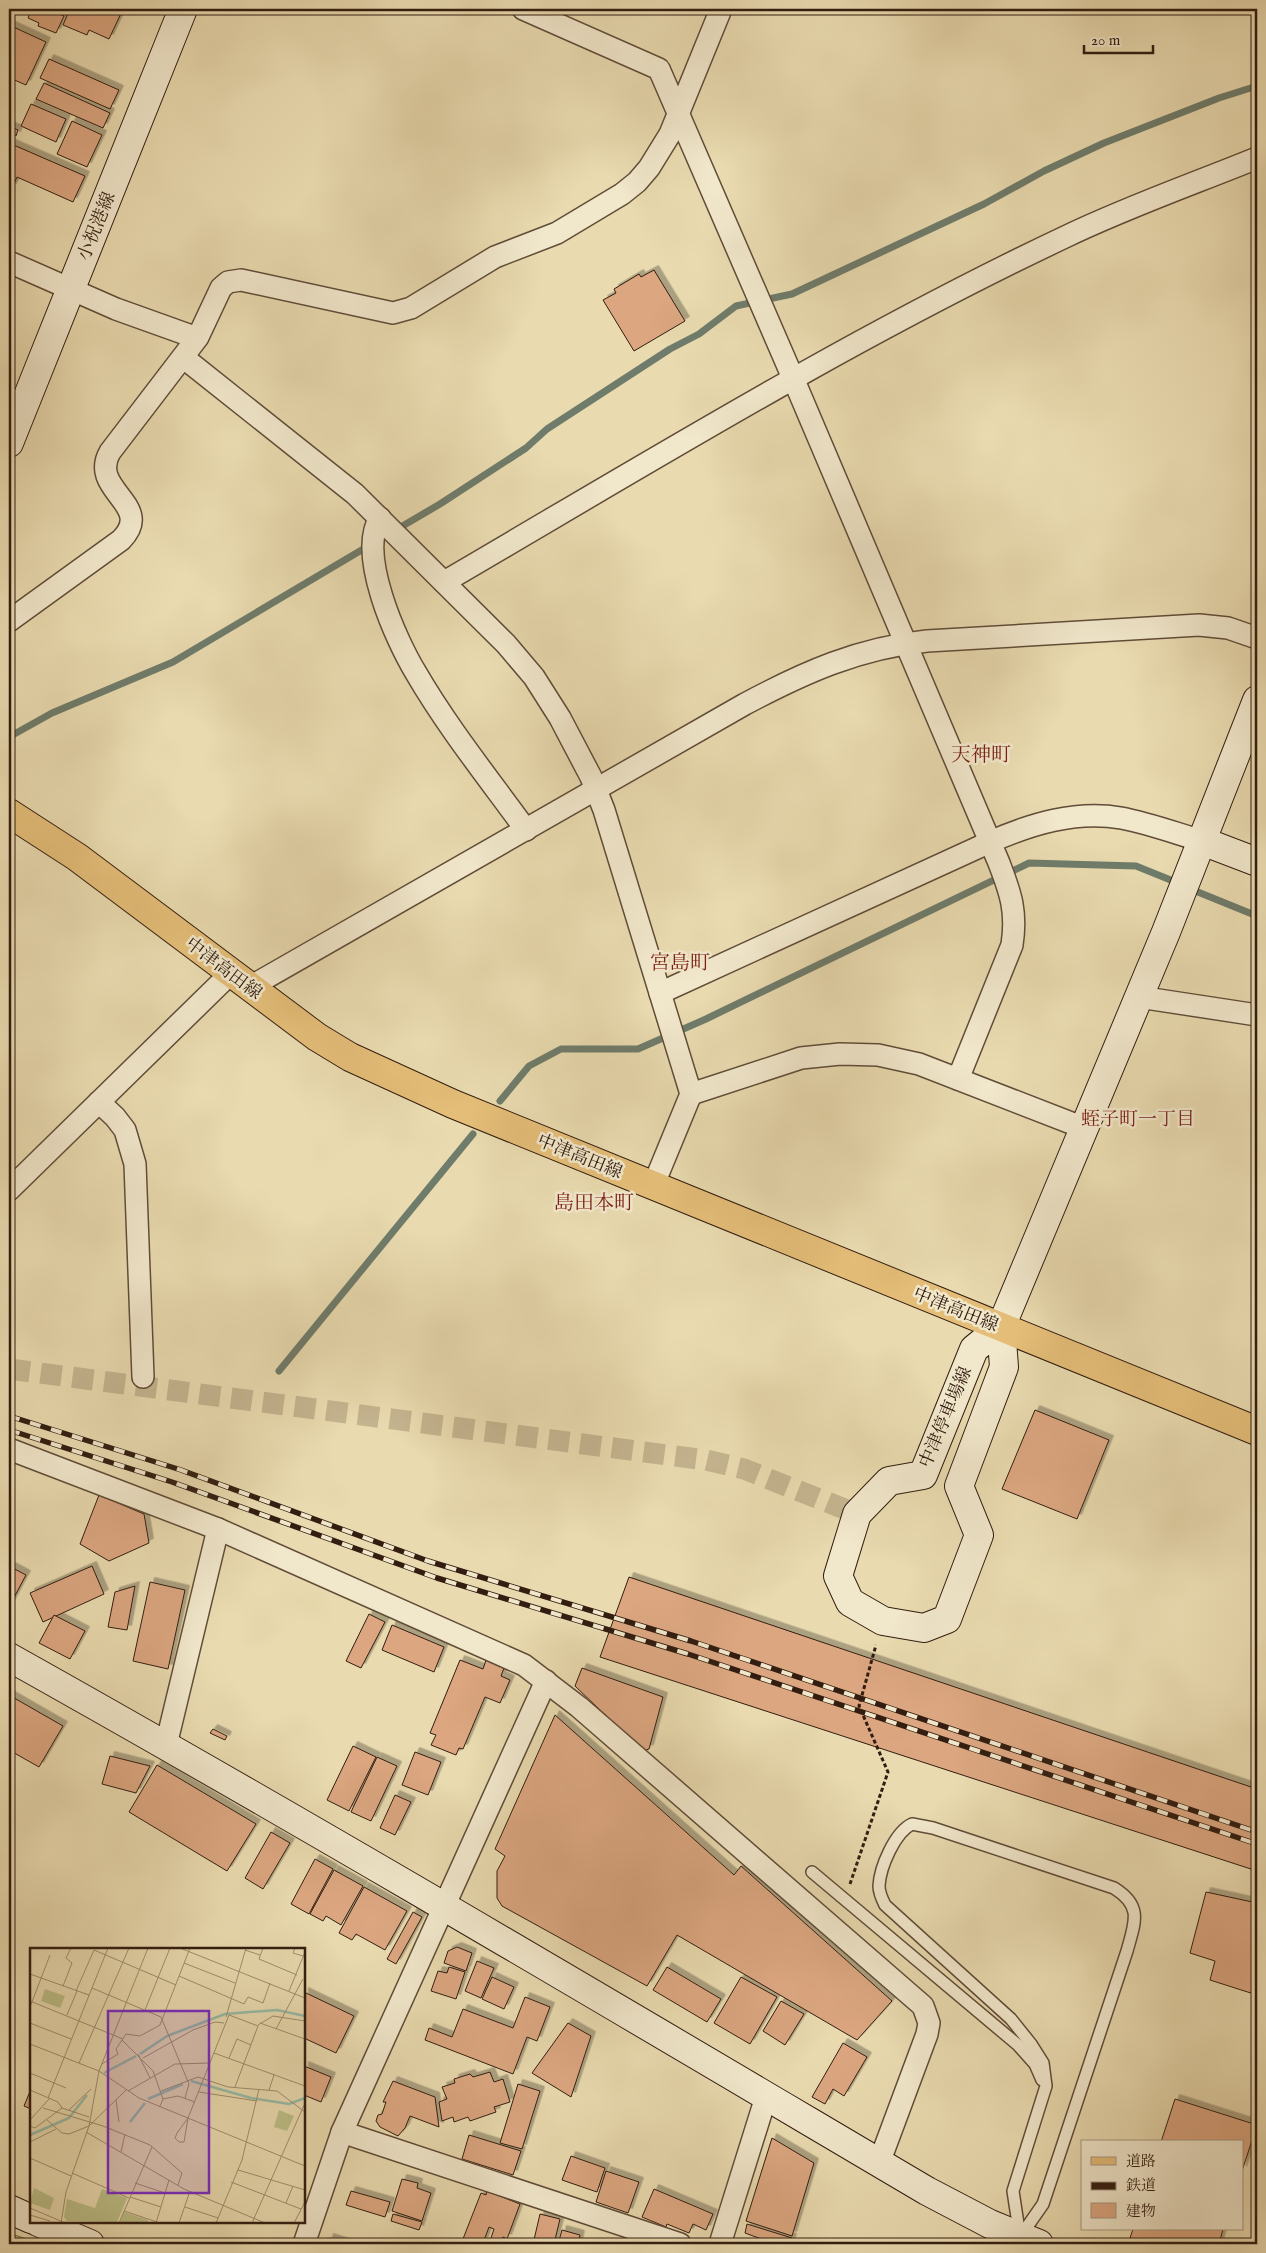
<svg xmlns="http://www.w3.org/2000/svg" width="1266" height="2253" viewBox="0 0 1266 2253" font-family="'IM FELL English','Noto Serif JP',serif">
<style>
.green{fill:#bcbe86;stroke:#776e4b}
.lines{fill:none;stroke-linecap:round;stroke-linejoin:round}
.stream{stroke:#6f7c6b;stroke-width:7}
.building{fill:#dba680;stroke:#321d10;filter:url(#shadow)}
.street-tunnel{stroke:#c4b48f;stroke-width:21;stroke-dasharray:21 11;stroke-linecap:butt}
.lane-casing{stroke:#604c38;stroke-width:14}
.street-casing{stroke:#604c38;stroke-width:24}
.secondary-casing{stroke:#321d10;stroke-width:30}
.primary-casing{stroke:#321d10;stroke-width:30}
.path{stroke:#321d10;stroke-width:3;stroke-dasharray:4 2.5;stroke-linecap:butt}
.lane{stroke:#f1e7cb;stroke-width:11}
.street{stroke:#f1e7cb;stroke-width:21}
.secondary{stroke:#f1e7cb;stroke-width:28}
.primary{stroke:#e4bd78;stroke-width:28}
.rail-casing{stroke:#321d10;stroke-width:5.5}
.rail{stroke:#f1e7cb;stroke-width:4;stroke-dasharray:11;stroke-linecap:butt}
.labels{text-anchor:middle;stroke-width:5;stroke-linejoin:round;paint-order:stroke}
.street-label{font-size:18px;fill:#321d10;stroke:#f1e7cb}
.neighbourhood-label{font-size:19px;fill:#7a1f14;stroke:#f1e7cb}
.quarter-label{font-size:20px;fill:#7a1f14;stroke:#f1e7cb}
.inset-river{fill:none;stroke:#97bba8;stroke-width:2.5}
.inset-road{fill:none;stroke:#a08e6f;stroke-width:1}
.view{fill:#7b2cbf;fill-opacity:0.15;stroke:#7b2cbf;stroke-width:2.5}
.inset-edge{fill:none;stroke:#321d10;stroke-width:2.5}
</style>
<defs>
<filter id="shadow"><feDropShadow dx="4.5" dy="-4.5" stdDeviation="0" flood-color="#0004"/></filter>
</defs>
<rect width="100%" height="100%" fill="#e9daaf"/>
<filter id="stains"><feTurbulence type="fractalNoise" baseFrequency=".004" numOctaves="4"/><feColorMatrix values="0 0 0 0 .2 0 0 0 0 .09 0 0 0 0 .02 0 0 0 .5 -.17"/></filter>
<radialGradient id="worn" r=".72"><stop offset=".6" stop-color="#630" stop-opacity="0"/><stop offset="1" stop-color="#630" stop-opacity=".3"/></radialGradient>
<!-- green -->
<polygon class="green" points="9,2233 41,2244 9,2244"/>
<g class="lines">
<!-- stream -->
<g class="stream">
<polyline points="394,531 440,504 526,448 547,429 670,349 699,334 736,306 792,294 984,204 1044,171 1104,143 1219,98 1257,86"/>
<polyline points="9,737 52,713 173,662 370,545"/>
<polyline points="1188,888 1257,916"/>
<polyline points="500,1101 529,1066 561,1049 638,1049 706,1019 1029,863 1136,866 1178,883"/>
<polyline points="279,1371 473,1134"/>
</g>
</g>
<!-- building -->
<g class="building">
<polygon points="32,9 48,9 64,16 56,33 38,26 39,23 28,18"/>
<polygon points="70,9 123,9 109,39 89,30 87,35 63,25"/>
<polygon points="9,25 46,42 26,85 12,79 11,84 9,83"/>
<polygon points="49,59 119,90 110,109 40,78"/>
<polygon points="44,83 110,113 103,128 36,99"/>
<polygon points="31,104 66,119 56,142 21,126"/>
<polygon points="72,121 102,135 87,167 57,154"/>
<polygon points="9,126 18,130 16,136 9,132"/>
<polygon points="9,143 85,176 73,202 17,177 12,188 9,187"/>
<polygon points="654,270 685,321 634,351 603,300 616,293 614,289 639,274 641,277"/>
<polygon points="1035,1410 1109,1440 1077,1519 1002,1489"/>
<polygon points="99,1495 144,1514 149,1543 109,1561 80,1544"/>
<polygon points="9,1566 26,1575 10,1605 9,1605"/>
<polygon points="92,1566 104,1594 43,1622 30,1593"/>
<polygon points="629,1577 1257,1789 1257,1871 600,1657"/>
<polygon points="150,1582 185,1590 168,1669 133,1661"/>
<polygon points="135,1586 127,1630 108,1627 115,1592"/>
<polygon points="369,1614 385,1622 361,1668 346,1661"/>
<polygon points="54,1615 85,1631 70,1659 39,1643"/>
<polygon points="392,1625 444,1647 434,1672 382,1650"/>
<polygon points="460,1660 483,1669 486,1660 504,1668 501,1676 510,1680 500,1703 485,1697 463,1749 459,1748 456,1755 431,1745 436,1735 430,1733"/>
<polygon points="582,1668 663,1697 649,1749 643,1751 575,1686"/>
<polygon points="9,1695 63,1726 39,1767 9,1750"/>
<polygon points="555,1715 734,1875 741,1866 892,2001 857,2040 677,1935 647,1986 502,1906 497,1898 497,1871 505,1856 495,1849"/>
<polygon points="213,1729 227,1736 225,1740 210,1733"/>
<polygon points="353,1746 376,1757 349,1811 327,1800"/>
<polygon points="415,1752 441,1762 428,1795 402,1785"/>
<polygon points="110,1756 150,1766 136,1793 102,1784"/>
<polygon points="377,1757 397,1766 371,1821 351,1812"/>
<polygon points="157,1765 256,1824 227,1871 129,1812"/>
<polygon points="395,1795 411,1802 395,1835 380,1828"/>
<polygon points="271,1832 290,1843 263,1889 245,1878"/>
<polygon points="315,1859 333,1869 309,1914 291,1904"/>
<polygon points="334,1870 363,1886 341,1925 326,1916 323,1921 310,1914"/>
<polygon points="364,1887 407,1911 385,1950 356,1934 352,1940 339,1933"/>
<polygon points="1206,1892 1257,1903 1257,1995 1210,1980 1215,1961 1190,1953"/>
<polygon points="413,1912 422,1917 396,1964 387,1959"/>
<polygon points="457,1947 472,1953 466,1971 444,1963 448,1951"/>
<polygon points="477,1961 494,1968 481,1998 465,1991"/>
<polygon points="449,1967 465,1972 456,1999 431,1991 438,1971 447,1973"/>
<polygon points="667,1967 721,1999 707,2022 653,1990"/>
<polygon points="492,1977 514,1987 504,2009 482,1999"/>
<polygon points="741,1977 777,1997 750,2044 714,2023"/>
<polygon points="304,1992 354,2016 336,2053 304,2038"/>
<polygon points="525,1997 550,2007 537,2041 527,2037 513,2074 425,2040 429,2028 452,2037 463,2009 513,2028"/>
<polygon points="781,2001 804,2014 785,2045 763,2031"/>
<polygon points="568,2023 591,2036 571,2097 532,2073"/>
<polygon points="843,2043 867,2057 844,2096 833,2089 825,2104 812,2097"/>
<polygon points="304,2066 331,2077 321,2102 304,2095"/>
<polygon points="490,2072 494,2082 503,2079 510,2102 494,2107 496,2112 470,2121 468,2117 454,2122 453,2117 442,2121 439,2102 447,2099 442,2087 455,2083 454,2079 470,2074 473,2077"/>
<polygon points="393,2081 435,2097 439,2127 410,2116 405,2128 398,2136 380,2127 376,2121 378,2115 382,2114 386,2102 383,2102"/>
<polygon points="518,2084 540,2091 522,2149 500,2143"/>
<polygon points="31,2089 31,2109 24,2106"/>
<polygon points="1175,2099 1257,2125 1242,2171 1242,2142 1161,2142"/>
<polygon points="469,2135 521,2151 513,2175 462,2159"/>
<polygon points="772,2138 814,2163 792,2236 746,2221"/>
<polygon points="571,2156 605,2168 597,2192 562,2180"/>
<polygon points="606,2171 639,2182 628,2213 596,2202"/>
<polygon points="402,2179 418,2183 417,2188 431,2193 422,2221 392,2211"/>
<polygon points="654,2189 713,2214 706,2230 693,2224 689,2233 667,2224 666,2227 642,2217"/>
<polygon points="351,2191 390,2202 385,2217 346,2205"/>
<polygon points="487,2191 520,2204 507,2239 503,2237 500,2244 490,2241 494,2229 489,2227 483,2243 475,2240 473,2244 461,2244 481,2193 486,2195"/>
<polygon points="393,2214 422,2222 419,2230 391,2221"/>
<polygon points="540,2214 560,2219 554,2244 533,2244"/>
<polygon points="747,2224 792,2238 790,2244 763,2244 764,2240 745,2233"/>
<polygon points="1133,2229 1223,2229 1219,2244 1128,2244"/>
<polygon points="562,2230 580,2235 578,2244 558,2244"/>
<polygon points="329,2238 348,2244 327,2244"/>
</g>
<g class="lines">
<!-- street-tunnel -->
<polyline class="street-tunnel" points="9,1369 706,1460 744,1469 857,1514"/>
<!-- lane casing -->
<g class="lane-casing">
<g id="lane">
<path d="M912 1824 933 1828 1114 1888C1143 1906 1135 1922 1127 1951L1043 2204 1020 2237 1013 2191 1046 2086 1043 2063 1031 2044 1011 2019 885 1905C882 1899 879 1893 879 1886 880 1867 895 1832 912 1824Z"/>
<polyline points="812,1872 1018,2045 1035,2064 1042,2080"/>
</g>
</g>
<!-- street casing -->
<g class="street-casing">
<g id="street">
<path d="M523 9 659 69 793 378 999 863C1011 894 1017 912 1012 945L958 1079"/>
<polyline points="9,262 116,309 197,338"/>
<polyline points="184,358 355,494 506,644 534,677 560,718 591,777 604,810 691,1094 653,1186"/>
<path d="M380 518C357 554 396 640 416 673 448 728 489 779 526 830"/>
<path d="M444 582C648 463 851 338 1065 237 1127 207 1193 184 1257 158"/>
<path d="M9 621 121 540C156 505 88 490 110 452L198 337 221 288 228 282 241 280 393 313 411 308 495 257 557 233 622 194 637 182 649 168 670 134 721 9"/>
<path d="M250 987 745 704C805 672 859 648 927 641L1199 625 1228 628 1257 638"/>
<path d="M660 993 990 842C1031 824 1076 810 1121 818 1148 823 1175 833 1202 841"/>
<polyline points="1139,997 1257,1015"/>
<polyline points="691,1094 801,1058 840,1054 878,1055 919,1064 1084,1128"/>
<polyline points="99,1102 115,1117 125,1130 135,1164 143,1377"/>
<polyline points="9,1190 231,973"/>
<polyline points="9,1449 218,1529 524,1665 579,1707 923,2006 929,2023 927,2034 879,2163"/>
<polyline points="166,1745 218,1529"/>
<polyline points="342,2132 680,2244"/>
<polyline points="304,2244 342,2132 546,1681"/>
<polyline points="720,2244 766,2097"/>
</g>
</g>
<!-- secondary casing -->
<g class="secondary-casing">
<g id="secondary">
<polyline points="9,443 183,9"/>
<polyline points="1202,841 1257,862"/>
<polyline points="1001,1327 974,1349 923,1475 889,1481 857,1514 838,1576 850,1602 883,1621 924,1628 947,1619 979,1535 959,1486 1004,1367 1001,1327 1166,932 1257,700"/>
<path d="M9 1657C318 1830 622 2011 927 2191L990 2224 1039 2244"/>
<polyline points="9,2209 31,2219"/>
<polyline points="38,2222 90,2244"/>
</g>
</g>
<!-- primary casing -->
<g class="primary-casing">
<polyline id="primary" points="9,813 77,857 317,1037 350,1057 453,1104 1257,1431"/>
</g>
<!-- path -->
<polyline class="path" points="850,1884 888,1772 859,1706 876,1645"/>
<!-- lane -->
<use href="#lane" class="lane"/>
<!-- street -->
<use href="#street" class="street"/>
<!-- secondary -->
<use href="#secondary" class="secondary"/>
<!-- primary -->
<use href="#primary" class="primary"/>
<!-- rail casing -->
<g class="rail-casing">
<g id="rail">
<polyline points="9,1416 181,1470 428,1561 691,1641 1257,1832"/>
<polyline points="9,1430 172,1482 437,1578 688,1654 1257,1844"/>
</g>
</g>
<!-- rail -->
<use href="#rail" class="rail"/>
</g>
<g class="labels">
<!-- street labels -->
<g class="street-label">
<text transform="translate(96 226) rotate(-68)" y="6">小祝港線</text>
<text transform="translate(224 968) rotate(37)" y="6">中津高田線</text>
<text transform="translate(580 1156) rotate(22)" y="6">中津高田線</text>
<text transform="translate(956 1309) rotate(22)" y="6">中津高田線</text>
<text transform="translate(945 1417) rotate(-67)" y="6">中津停車場線</text>
</g>
<!-- neighbourhood labels -->
<g class="neighbourhood-label">
<text x="1138" y="1125">蛭子町一丁目</text>
</g>
<!-- quarter labels -->
<g class="quarter-label">
<text x="981" y="761">天神町</text>
<text x="680" y="969">宮島町</text>
<text x="594" y="1209">島田本町</text>
</g>
</g>
<!-- overview -->
<g transform="translate(30 1948)">
<rect width="275" height="275" fill="#e9daaf"/>
<path d="M15 41 35 48 30 60 11 53ZM249 162 264 168 257 183 244 179ZM4 240 24 250 20 262 0 255ZM72 241 97 250 87 274 37 273 34 269 37 251 65 260ZM94 264 118 272V274L90 275Z" fill="#bcbe86"/>
<path class="inset-river" d="M110 106 137 88 195 66 247 62 275 68M74 125 106 108M161 133 221 150 259 156 275 150M118 151 153 136M100 174 115 155M0 187 39 170 57 147"/>
<path class="inset-road" d="M150 0 275 50M233 0 229 11 267 27M265 0 263 5 273 8M64 2 146 37M215 2 230 7M154 15 205 35M0 26 59 47M149 28 214 56 218 49 233 55 240 35M33 38 42 15 36 10 41 0M62 40 131 69 159 136 155 150M46 43 64 2M259 43 275 4M0 53 93 91M0 59 20 7M115 62 140 0M37 67 47 43M196 69 216 0M0 75 41 91M230 75 275 91M228 77 243 68 275 73M246 81 273 31M92 92 123 123 133 151 130 158M0 96 69 123 109 150 275 218M184 105 275 138M108 106 120 130M113 110 163 82 185 74 194 75M199 110 207 91 221 97M49 115 99 0M72 116 88 106 86 101 96 86 110 88 130 77 160 0M0 125 36 140M0 142 28 154 32 160 59 169M239 142 244 127M98 143 145 116 180 115M131 143 168 129 198 139 247 143 275 164M169 144 227 153M18 150 78 0M133 151 148 148 165 154M86 152 89 174M13 160 73 178 120 197 152 225 148 237M39 162 61 141M158 170 199 67 228 78 205 139M158 170 154 194H149L145 190 147 185ZM0 172 20 150M17 172 32 185 39 186 59 178 96 142M0 178 5 180 32 160M56 184 154 241 235 275M0 194 26 181M91 204 95 186M0 210 41 228M208 222 275 242M42 225 99 250M201 234 271 261M105 235 135 245M100 249 131 259M256 255 263 238M155 259 188 270M0 260 33 274M94 263 127 274M0 267 20 273M31 275 36 244 59 178 69 123 118 0M89 275 122 199M126 275 139 232M149 275 160 243M186 275 212 212 229 141M222 275 275 155M264 275 275 254"/>
<path class="view" d="M78 63H179V245H78Z"/>
<rect width="275" height="275" class="inset-edge"/>
</g>
<!-- margin -->
<rect width="1266" height="2253" fill="none" stroke="#e9daaf" stroke-width="30"/>
<rect x="10" y="10" width="1246" height="2233" fill="none" stroke="#321d10" stroke-width="2.5"/>
<rect x="15" y="15" width="1236" height="2223" fill="none" stroke="#321d10"/>
<!-- legend -->
<rect x="1081" y="2140" width="162" height="90" fill="#f1e7cb" stroke="#a59680"/>
<rect x="1091" y="2157" width="25" height="8" fill="#e4bd78" stroke="#a59680"/>
<text x="1126" y="2166" font-size="15" fill="#321d10">道路</text>
<rect x="1091" y="2182" width="25" height="8" fill="#321d10" stroke="#a59680"/>
<text x="1126" y="2190" font-size="15" fill="#321d10">鉄道</text>
<rect x="1091" y="2203" width="25" height="15" fill="#dba680" stroke="#a59680"/>
<text x="1126" y="2216" font-size="15" fill="#321d10">建物</text>
<!-- scale -->
<path d="M1084 45v8h69v-8" fill="none" stroke="#321d10" stroke-width="2.5"/>
<text x="1091" y="45" font-size="15" fill="#321d10" stroke="#f1e7cb" stroke-width="4" paint-order="stroke">20 m</text>
<rect width="100%" height="100%" filter="url(#stains)"/>
<rect width="100%" height="100%" fill="url(#worn)"/>
</svg>
